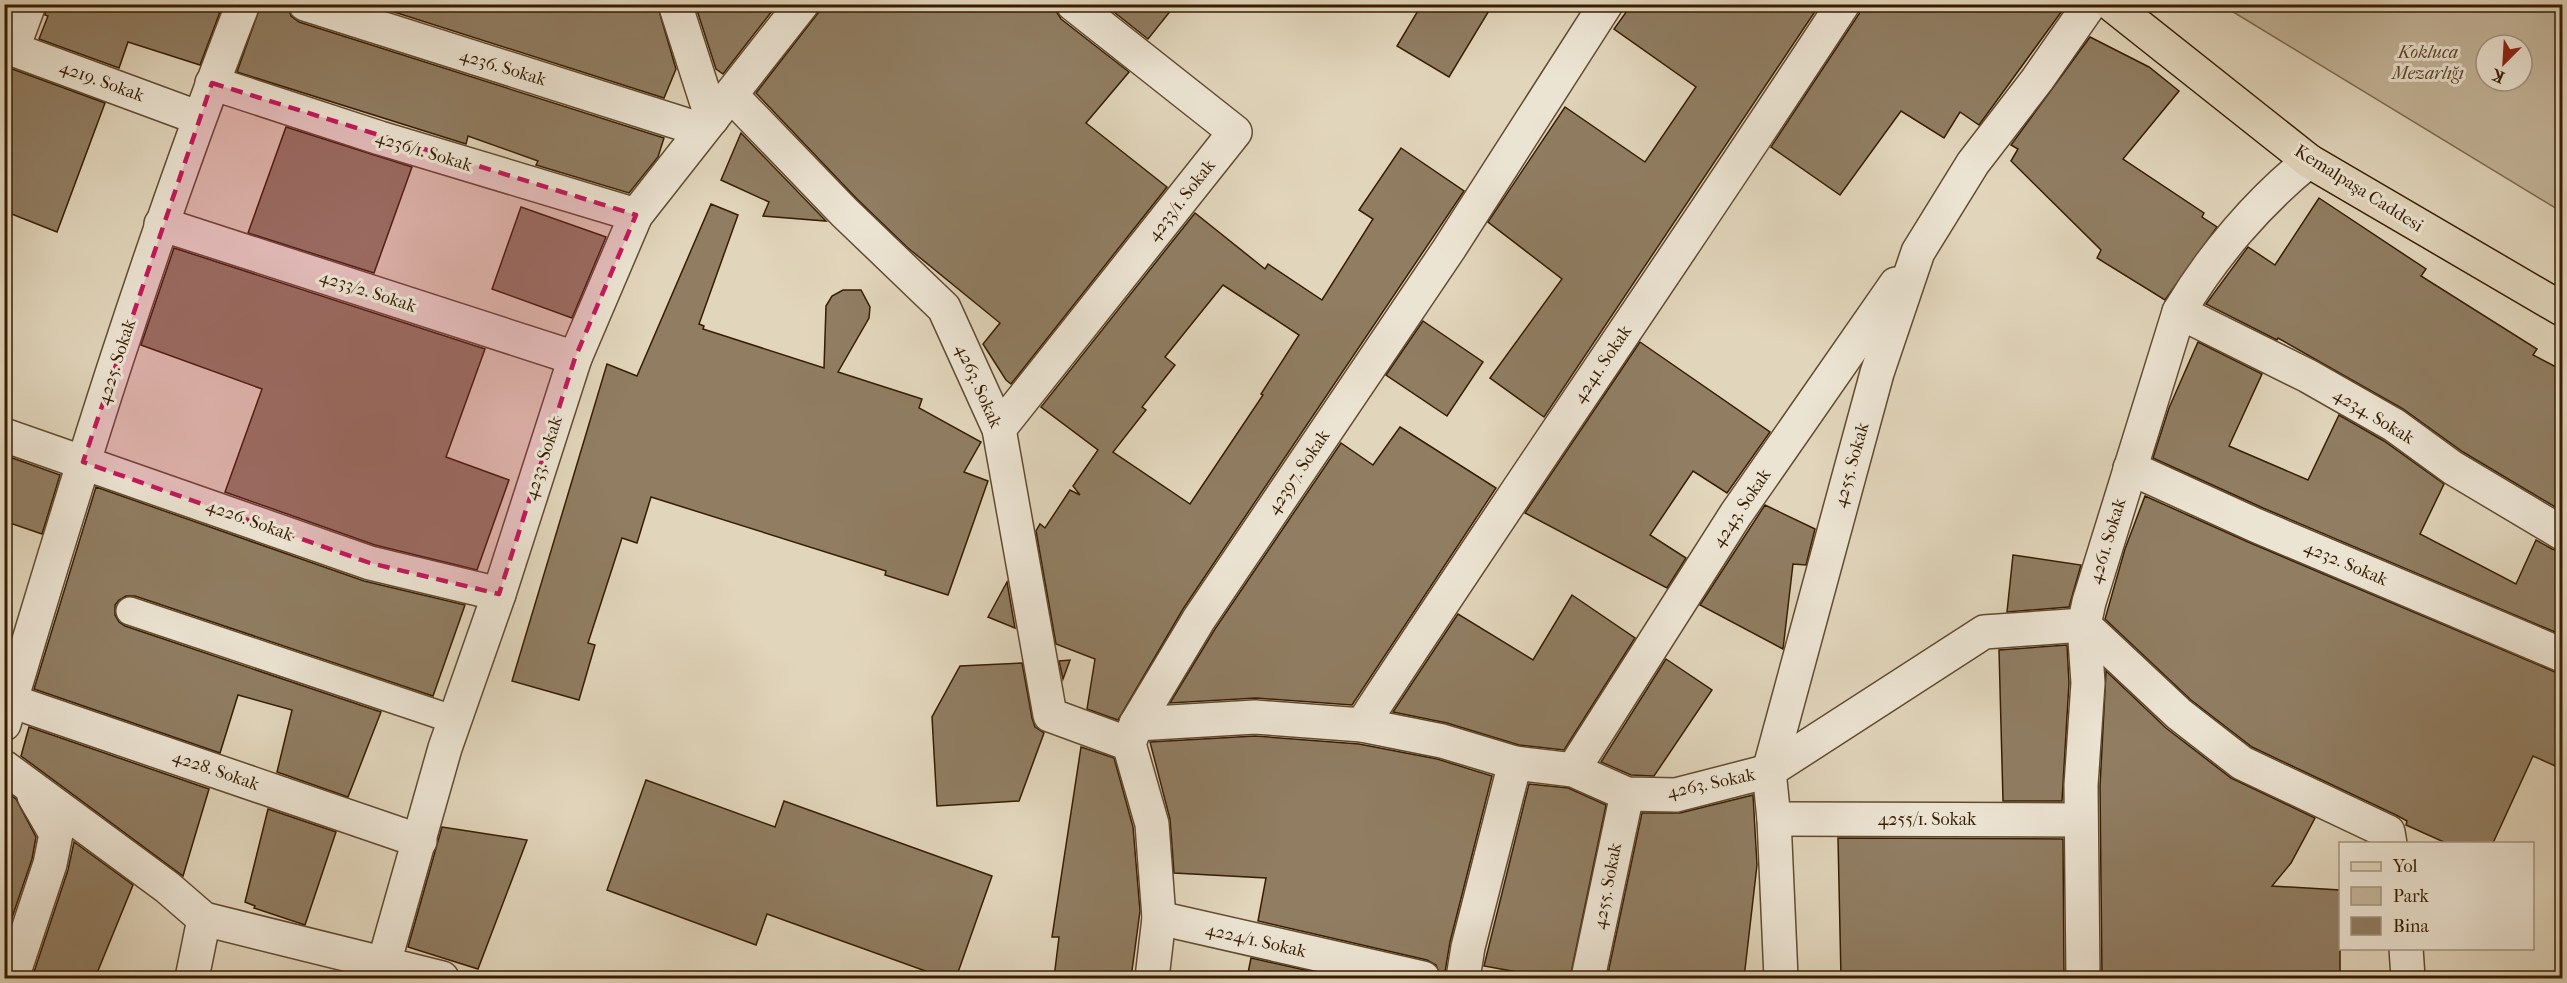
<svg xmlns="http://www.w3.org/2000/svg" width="2567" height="983" viewBox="0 0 2567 983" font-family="'IM FELL French Canon',serif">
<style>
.green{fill:#c4b69b;stroke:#7e6a4e;stroke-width:1.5;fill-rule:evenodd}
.building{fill:#907d62;stroke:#381d01;stroke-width:1.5;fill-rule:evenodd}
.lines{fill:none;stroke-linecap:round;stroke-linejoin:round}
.lane-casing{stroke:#624b30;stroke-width:30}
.street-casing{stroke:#624b30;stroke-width:36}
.primary-casing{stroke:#381d01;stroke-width:36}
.lane{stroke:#ece4d3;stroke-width:27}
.street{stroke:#ece4d3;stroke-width:33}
.primary{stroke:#e1d5bb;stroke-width:33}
.marked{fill:#c2185b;fill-opacity:0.2;stroke:#c2185b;stroke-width:4.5;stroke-dasharray:12 8;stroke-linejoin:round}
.labels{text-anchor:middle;stroke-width:6;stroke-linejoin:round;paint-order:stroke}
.park-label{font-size:18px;font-style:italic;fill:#5b4328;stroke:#ece4d3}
.street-label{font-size:18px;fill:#381d01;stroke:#ece4d3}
</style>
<rect width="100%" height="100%" fill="#e1d5bb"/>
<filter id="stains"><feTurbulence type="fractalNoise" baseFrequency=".00333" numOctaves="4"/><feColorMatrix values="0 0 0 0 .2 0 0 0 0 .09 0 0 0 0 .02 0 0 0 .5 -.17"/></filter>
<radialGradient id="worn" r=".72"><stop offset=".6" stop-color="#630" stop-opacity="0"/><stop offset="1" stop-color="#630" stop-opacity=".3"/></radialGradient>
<!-- green -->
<path class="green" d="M2222 5H2562V212L2230 10ZM2486 45H2522V81H2486Z"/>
<!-- building -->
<g class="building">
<polygon points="47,4 223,4 200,65 128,42 119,68 39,39 48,16 45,15"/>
<polygon points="261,4 287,4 291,16 299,22 664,138 658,157 629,193 536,165 538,161 468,136 466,144 237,72"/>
<polygon points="369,4 657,4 676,69 664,98"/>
<polygon points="695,4 766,4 772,11 723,74 716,69"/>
<polygon points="825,4 1055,4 1056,11 1061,19 1129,72 1086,123 1167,187 1011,384 1006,380 983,344 1000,323 908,248 857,199 756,93"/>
<polygon points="1104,4 1176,4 1148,39"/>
<polygon points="1422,4 1493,4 1449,77 1397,46"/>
<polygon points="1632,4 1820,4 1544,417 1490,378 1562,279 1488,222 1565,107 1645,162 1696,87 1614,29"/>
<polygon points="1862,4 2067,4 1979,125 1960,112 1944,138 1901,111 1840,195 1771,147 1859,14"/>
<polygon points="2090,37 2149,67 2179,91 2123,159 2204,213 2202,217 2217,227 2165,300 2097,258 2101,250 2011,161 2018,149 2011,145"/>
<polygon points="4,66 105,103 57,232 4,211"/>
<polygon points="286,127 412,167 374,273 248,233"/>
<polygon points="741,133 826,221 763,216 769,202 721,180"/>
<path d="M1401 148 1464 191 1183 609 1118 720 1087 709 1095 659 1056 644 1036 531 1040 524 1045 528 1070 490 1080 495 1073 486 1098 450 1041 407 1195 213 1265 269 1268 264 1322 300 1373 219 1359 210ZM1223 285 1299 335 1261 394 1263 395 1190 504 1113 452 1146 410 1142 407 1175 365 1165 357Z"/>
<polygon points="2319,198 2426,269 2421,276 2537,349 2533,355 2562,370 2562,511 2463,452 2403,409 2278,338 2277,340 2206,304 2248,247 2275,265"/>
<polygon points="711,204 738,215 699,324 704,326 703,329 824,368 826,306 832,296 843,290 861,290 870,307 869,318 838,372 922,399 919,408 981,442 964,472 988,481 948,595 885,575 886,571 651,497 637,543 622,538 588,643 595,645 579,700 512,681 607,364 637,376"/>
<polygon points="521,207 606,237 572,318 492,289"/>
<polygon points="174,248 485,349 446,457 509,480 477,570 375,545 225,492 262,389 141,345"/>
<polygon points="1423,321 1483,362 1447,416 1386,375"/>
<polygon points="1640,342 1770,432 1727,493 1693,471 1650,535 1686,558 1667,588 1525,513"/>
<polygon points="2198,342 2262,374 2229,446 2308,480 2339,415 2384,441 2444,484 2420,534 2516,584 2536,540 2552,549 2562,552 2562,635 2263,508 2153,458 2169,408"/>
<polygon points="1400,427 1496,488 1352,705 1256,698 1170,703 1215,629 1341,443 1373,465"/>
<polygon points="4,455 60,475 42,534 4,521"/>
<polygon points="96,487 364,581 465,605 433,696 135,596 126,596 119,600 115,605 115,615 119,622 125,626 381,712 348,797 277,772 292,710 238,695 220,753 34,689"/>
<polygon points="2145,496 2248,542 2555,672 2562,673 2562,769 2533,756 2493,843 2446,843 2406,825 2407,821 2396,815 2252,747 2191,700 2105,619 2125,549"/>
<polygon points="1765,505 1815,529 1806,565 1793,564 1783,649 1700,605"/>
<polygon points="2013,555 2081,565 2069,607 2007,612"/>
<polygon points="1007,582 1015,628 988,617"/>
<polygon points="1572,595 1635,638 1564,750 1519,745 1447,723 1393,712 1458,614 1533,660"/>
<polygon points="2067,645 2069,683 2062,801 2003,801 1999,650"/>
<polygon points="1666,659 1712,690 1654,776 1631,775 1601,762"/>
<polygon points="1070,660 1063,679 1059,661"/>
<polygon points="1022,663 1032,718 1035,727 1044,733 1019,801 937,806 932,717 960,666"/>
<polygon points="2106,671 2166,728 2231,778 2315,818 2291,863 2272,886 2340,890 2340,978 2102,978 2100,786"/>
<polygon points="29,727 209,789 183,876 21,756"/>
<polygon points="1255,736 1359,744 1437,759 1492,776 1450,942 1444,978 1441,978 1436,965 1427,960 1258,921 1266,878 1174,873 1170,819 1150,742"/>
<polygon points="1081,747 1114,758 1133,827 1140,911 1131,978 1054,978 1059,937 1052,937"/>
<polygon points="646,780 775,827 784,801 992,876 956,978 945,978 767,914 756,945 607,890"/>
<polygon points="1529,784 1568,788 1606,805 1570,978 1550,978 1484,966"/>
<polygon points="9,794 16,799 36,837 32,859 4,941 4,811"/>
<polygon points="1753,795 1757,865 1744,978 1607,978 1642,813 1680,813"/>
<polygon points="268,809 336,832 305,925 254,908 255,906 245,902"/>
<polygon points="442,827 527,840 478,969 408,947"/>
<polygon points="1838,838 2063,839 2064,978 1841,978"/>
<polygon points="74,842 133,885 95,978 32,978 68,870"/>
<polygon points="1251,958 1341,978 1247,978"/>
</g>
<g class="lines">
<!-- lane casing -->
<g class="lane-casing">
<polyline id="lane" points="130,611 455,720"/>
</g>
<!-- street casing -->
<g class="street-casing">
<g id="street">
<polyline points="305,4 702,130"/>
<polyline points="675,4 712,119"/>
<polyline points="4,46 199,118"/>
<polyline points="13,48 29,4"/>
<polyline points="212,83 380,138 636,215"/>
<polyline points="731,95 844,212 944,308 999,429 1050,715 1129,744"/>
<polyline points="161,224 575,358"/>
<polyline points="2179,312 2308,376 2394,425 2453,468 2562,533"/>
<polyline points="999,429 1235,132 1073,4"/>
<polyline points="4,435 370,563 499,594"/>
<polyline points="2130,468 2255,525 2562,655"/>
<polyline points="11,701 420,841"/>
<path d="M4 724C76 481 151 240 243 4"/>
<polyline points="1136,724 1255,717 1362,725 1442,741 1515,763 1573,770 1627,794 1676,795 1769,771 1984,632 2084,625 2179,714 2242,763 2388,832 2390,844"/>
<path d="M1362 725C1520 483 1685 246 1843 4"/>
<polyline points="4,767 167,887 204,919 442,978"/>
<polyline points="1573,770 1736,514 1896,284"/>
<polyline points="1774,819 2080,820"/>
<polyline points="1159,918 1423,978"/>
<polyline points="2406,948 2408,978"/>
<polyline points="384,963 445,748 499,594 575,358 636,215 802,4"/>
<polyline points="12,978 50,864 56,834 34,796"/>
<polyline points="192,978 204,919"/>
<polyline points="1152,978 1159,918 1152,824 1129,744 1136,724 1199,619 1449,249 1606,4"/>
<polyline points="1463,978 1468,947 1515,763"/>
<polyline points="1588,978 1627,794"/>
<polyline points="1781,978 1774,819 1769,771 1877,373 1918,252 1973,163 2037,80 2090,4"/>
<path d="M2083 978 2081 785 2088 683 2084 625 2089 602 2179 312C2212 256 2258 202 2309 161"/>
</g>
</g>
<!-- primary casing -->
<g class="primary-casing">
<polyline id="primary" points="2111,4 2309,161 2562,309"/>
</g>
<!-- lane -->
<use href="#lane" class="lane"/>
<!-- street -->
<use href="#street" class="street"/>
<!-- primary -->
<use href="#primary" class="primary"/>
</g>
<!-- marked area -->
<path class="marked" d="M212 83 636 215 575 358 499 594 370 563 83 462Z"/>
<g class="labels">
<!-- park labels -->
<g class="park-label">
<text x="2428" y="58">Kokluca<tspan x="2428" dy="21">Mezarlığı</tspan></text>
</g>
<!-- street labels -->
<g class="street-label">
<text transform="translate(503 67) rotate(17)" y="6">4236. Sokak</text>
<text transform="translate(102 81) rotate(20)" y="6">4219. Sokak</text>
<text transform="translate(424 151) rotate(17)" y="6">4236/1. Sokak</text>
<text transform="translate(2359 188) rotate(32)" y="6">Kemalpaşa Caddesi</text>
<text transform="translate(1181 200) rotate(-52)" y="6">4233/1. Sokak</text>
<text transform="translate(368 291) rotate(18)" y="6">4233/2. Sokak</text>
<text transform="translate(116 362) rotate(-72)" y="6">4225. Sokak</text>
<text transform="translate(1602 364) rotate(-56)" y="6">4241. Sokak</text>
<text transform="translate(979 386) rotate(66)" y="6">4263. Sokak</text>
<text transform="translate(2374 416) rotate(31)" y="6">4234. Sokak</text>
<text transform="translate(543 458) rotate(-72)" y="6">4233. Sokak</text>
<text transform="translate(1851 465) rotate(-74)" y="6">4255. Sokak</text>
<text transform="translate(1298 472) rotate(-56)" y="6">42397. Sokak</text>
<text transform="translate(1741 508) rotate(-56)" y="6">4243. Sokak</text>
<text transform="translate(250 520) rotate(20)" y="6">4226. Sokak</text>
<text transform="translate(2107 541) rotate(-73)" y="6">4261. Sokak</text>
<text transform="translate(2346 563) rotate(23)" y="6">4232. Sokak</text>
<text transform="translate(216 770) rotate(19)" y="6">4228. Sokak</text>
<text transform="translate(1711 783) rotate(-12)" y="6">4263. Sokak</text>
<text x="1927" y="825">4255/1. Sokak</text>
<text transform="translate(1607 886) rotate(-79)" y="6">4255. Sokak</text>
<text transform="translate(1256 940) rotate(13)" y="6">4224/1. Sokak</text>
</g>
</g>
<!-- margin -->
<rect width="2567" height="983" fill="none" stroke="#e1d5bb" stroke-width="24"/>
<rect x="6" y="6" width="2555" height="971" fill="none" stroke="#381d01" stroke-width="3"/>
<rect x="12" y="12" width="2543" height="959" fill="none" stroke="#381d01" stroke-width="1.5"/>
<!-- legend -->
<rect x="2339" y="842" width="195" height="108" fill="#ece4d3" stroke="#a4947f" stroke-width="1.5"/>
<rect x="2351" y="862" width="30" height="9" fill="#e1d5bb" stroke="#a4947f" stroke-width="1.5"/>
<text x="2393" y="872" font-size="18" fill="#381d01">Yol</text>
<rect x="2351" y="887" width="30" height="18" fill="#c4b69b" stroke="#a4947f" stroke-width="1.5"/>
<text x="2393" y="902" font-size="18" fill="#381d01">Park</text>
<rect x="2351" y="917" width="30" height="18" fill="#907d62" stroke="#a4947f" stroke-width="1.5"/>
<text x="2393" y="932" font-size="18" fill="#381d01">Bina</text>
<!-- north arrow -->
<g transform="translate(2504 63) rotate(204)"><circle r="28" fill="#ece4d3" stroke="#a4947f" stroke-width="1.5"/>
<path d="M0-4.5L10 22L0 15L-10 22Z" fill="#8f2418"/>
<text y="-9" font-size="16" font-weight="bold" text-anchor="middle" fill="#381d01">K</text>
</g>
<rect width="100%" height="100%" filter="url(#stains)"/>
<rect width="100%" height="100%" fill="url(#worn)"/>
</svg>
